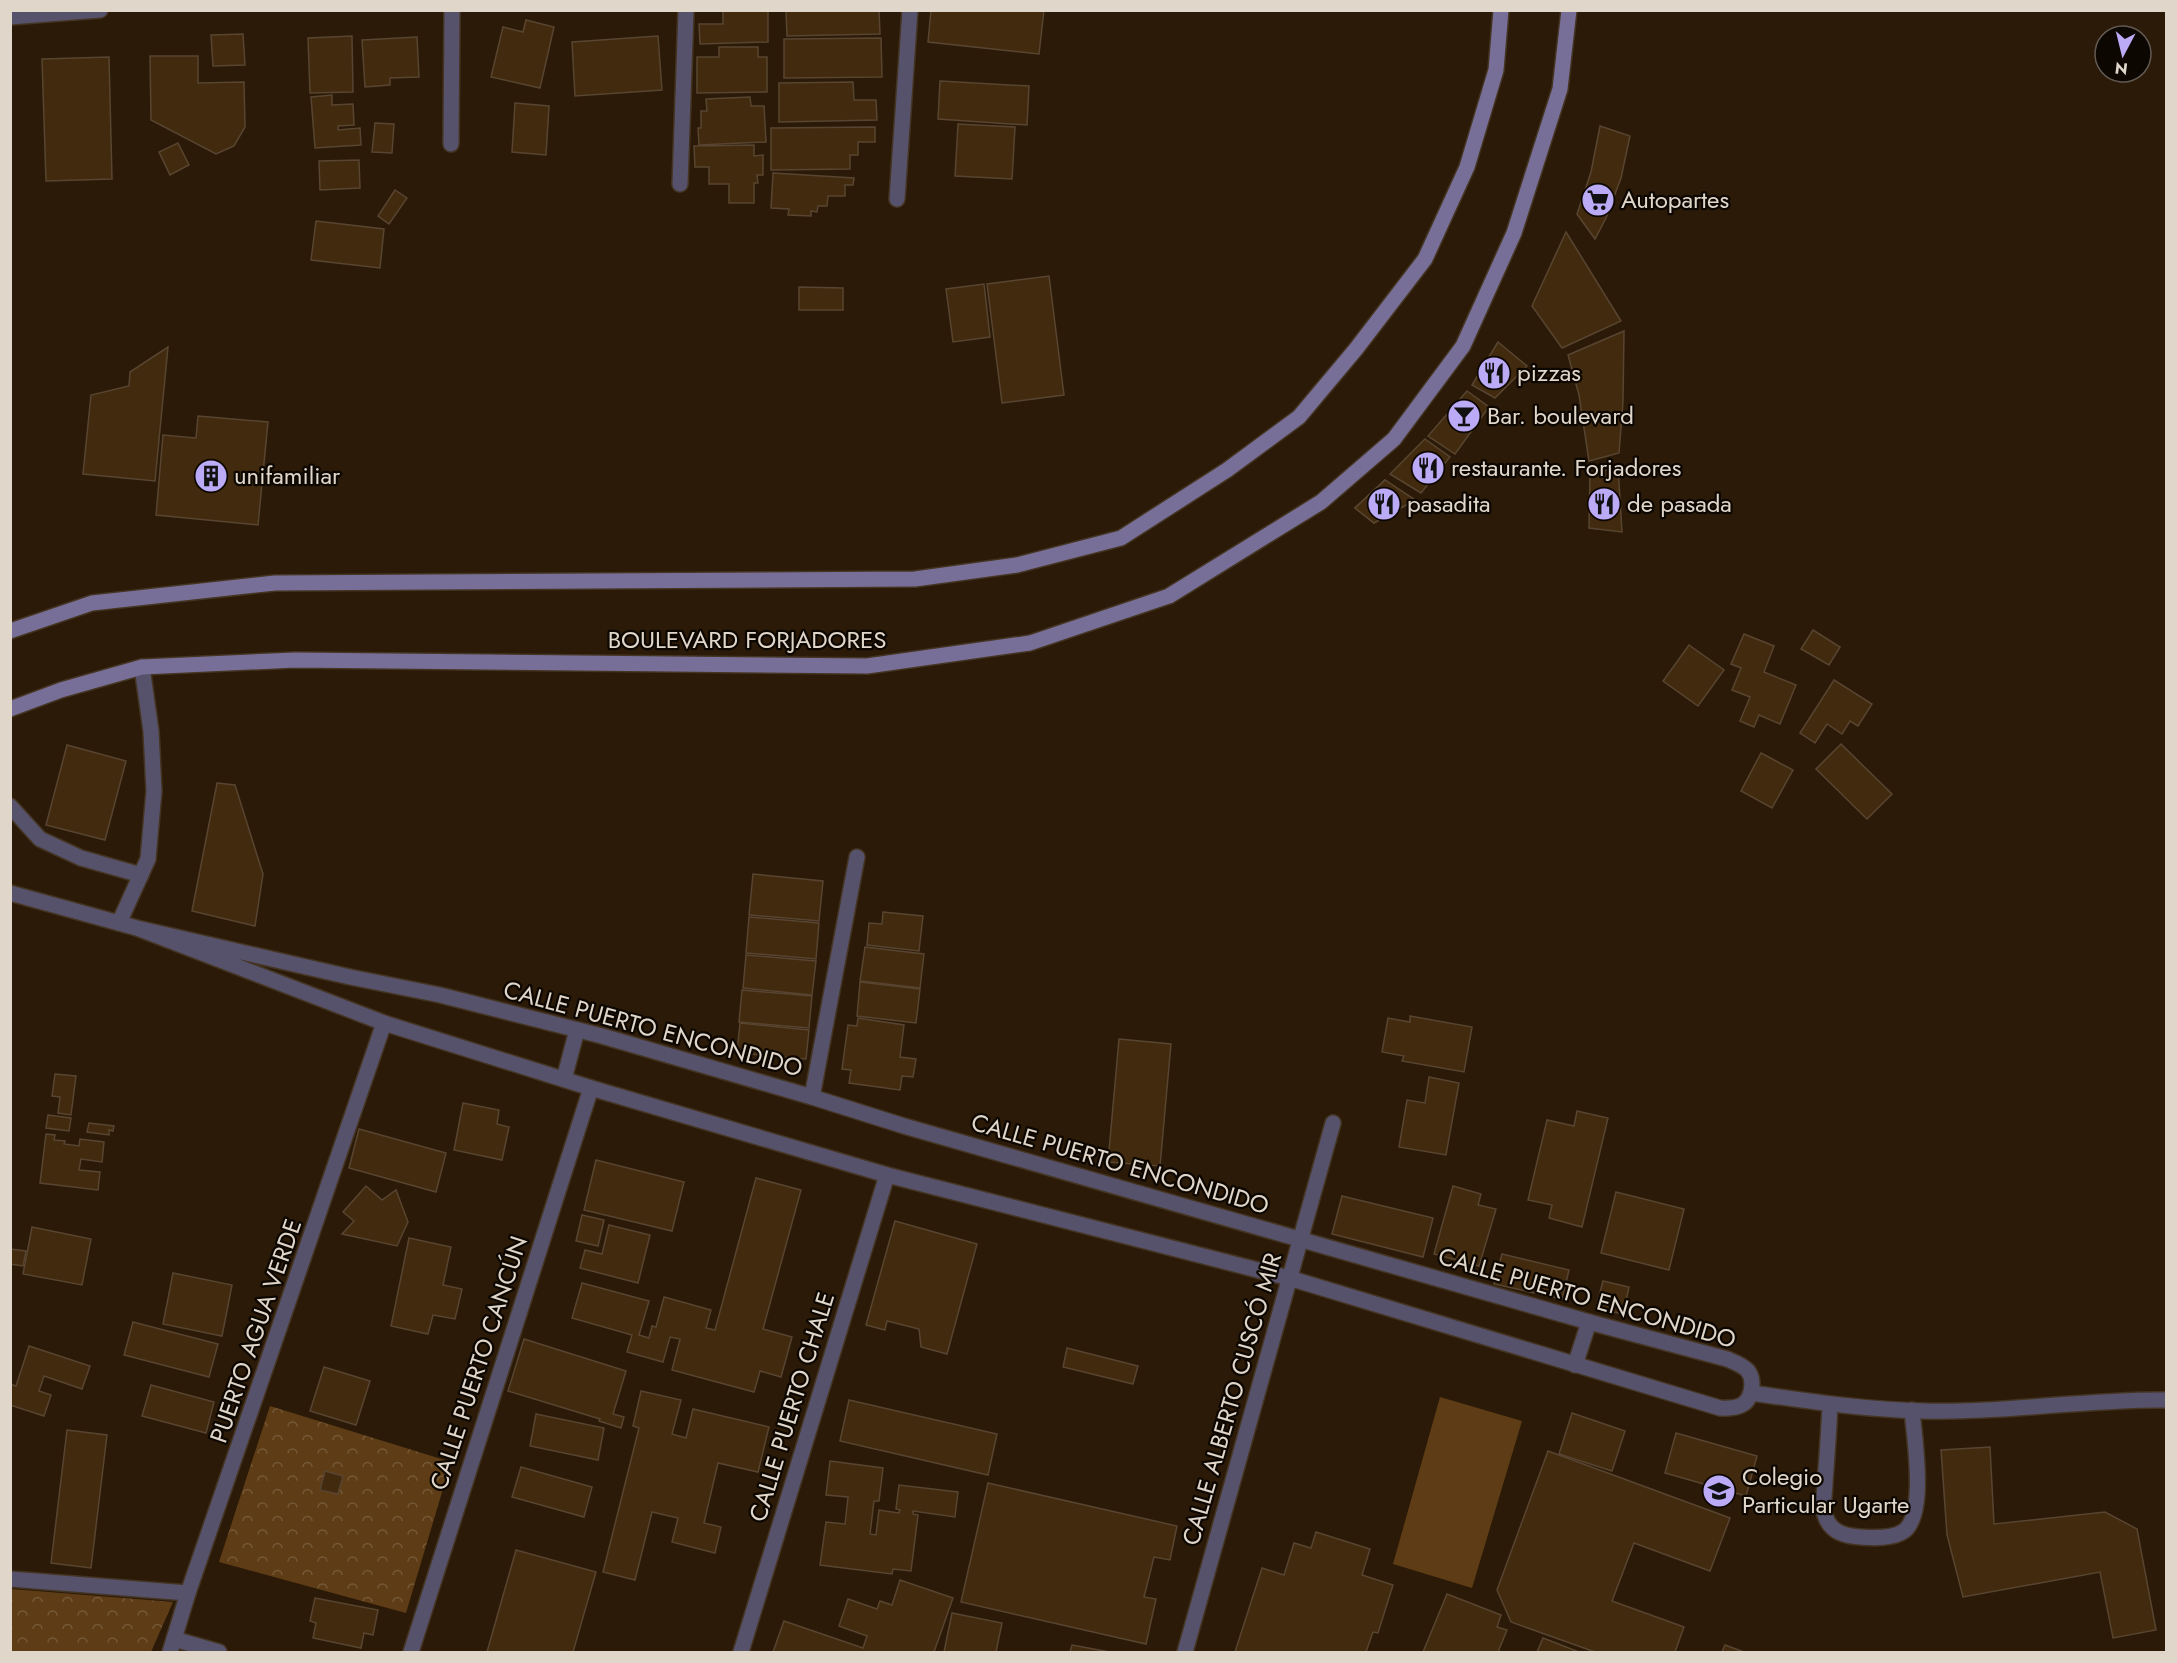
<svg xmlns="http://www.w3.org/2000/svg" width="2177" height="1663" viewBox="0 0 2177 1663" font-family="Jost,sans-serif">
<style>
.grass{fill:#5e3d16}
.park{fill:url(#park-crowns)}
.building{fill:#422a0e;stroke:#584531;stroke-width:1.5}
.lines{fill:none;stroke-linecap:round;stroke-linejoin:round}
.lane-casing{stroke:#443422;stroke-width:18}
.street-casing{stroke:#443422;stroke-width:18}
.secondary-casing{stroke:#443422;stroke-width:18}
.lane{stroke:#57526b;stroke-width:15}
.street{stroke:#57526b;stroke-width:15}
.secondary{stroke:#776f97;stroke-width:15}
.labels{text-anchor:middle;stroke-width:4.5;stroke-linejoin:round;paint-order:stroke}
.poi-label{font-size:24px;fill:#e1d6ca;stroke:#0d0702;text-anchor:start}
.street-label{font-size:24px;fill:#e1d6ca;stroke:#0d0702}
</style>
<defs>
<pattern id="park-crowns" width="20" height="18" patternUnits="userSpaceOnUse" patternTransform="scale(1.5)"><rect width="20" height="18" fill="#5e3d16"/><path d="M2 6a3 3 0 1 1 6 0M12 15a3 3 0 1 1 6 0" fill="none" stroke="#755837"/></pattern>
</defs>
<rect width="100%" height="100%" fill="#2b1a07"/>
<!-- grass -->
<polygon class="grass" points="1440,1397 1522,1421 1472,1588 1393,1564"/>
<!-- park -->
<g class="park">
<polygon points="270,1406 451,1462 406,1613 219,1562"/>
<polygon points="11,1589 173,1602 151,1652 11,1652"/>
</g>
<!-- building -->
<g class="building">
<polygon points="723,10 768,10 768,42 700,44 699,24 723,24"/>
<polygon points="786,10 879,10 880,34 787,36"/>
<polygon points="931,10 1044,10 1039,54 928,42"/>
<polygon points="526,20 554,27 540,88 491,77 503,27 523,32"/>
<polygon points="243,34 245,65 213,66 211,35"/>
<polygon points="352,36 353,92 310,93 308,38"/>
<polygon points="658,36 662,90 575,96 572,42"/>
<polygon points="417,37 419,77 390,78 390,85 365,87 362,40"/>
<polygon points="881,38 882,77 784,78 784,39"/>
<polygon points="719,47 758,47 758,57 767,57 767,92 697,93 697,57 719,57"/>
<polygon points="150,56 198,56 198,83 244,82 245,127 234,146 216,154 151,120"/>
<polygon points="109,57 112,179 46,181 42,59"/>
<polygon points="940,81 1029,86 1027,125 938,119"/>
<polygon points="853,82 854,100 876,100 877,120 779,122 779,83"/>
<polygon points="332,95 332,105 353,104 354,125 338,126 338,130 360,128 361,145 315,148 311,97"/>
<polygon points="750,97 751,106 764,106 766,142 699,145 698,128 701,128 701,111 707,111 706,99"/>
<polygon points="515,103 549,106 546,155 512,152"/>
<polygon points="375,123 394,124 392,153 372,152"/>
<polygon points="958,124 1015,127 1012,179 955,176"/>
<polygon points="1600,126 1630,136 1621,178 1606,218 1595,239 1577,214 1591,172"/>
<polygon points="875,127 875,142 858,142 858,155 850,155 850,169 771,170 771,128"/>
<polygon points="178,143 189,165 170,175 159,152"/>
<polygon points="754,145 754,156 763,155 763,175 757,175 758,183 754,183 754,203 729,203 729,184 709,184 709,167 695,167 694,146"/>
<polygon points="359,160 360,188 320,190 319,161"/>
<polygon points="773,173 854,178 853,185 845,185 845,196 828,196 827,206 818,206 817,212 811,211 811,216 788,215 789,209 771,208"/>
<polygon points="395,190 407,198 389,224 378,216"/>
<polygon points="316,221 384,229 380,268 311,260"/>
<polygon points="1566,232 1621,321 1562,348 1532,306"/>
<polygon points="1049,276 1064,395 1002,403 987,284"/>
<polygon points="984,284 990,337 953,342 946,289"/>
<polygon points="799,287 843,288 843,310 799,310"/>
<polygon points="1624,331 1623,402 1619,453 1589,461 1579,395 1568,355"/>
<polygon points="1498,342 1527,366 1495,398 1472,385"/>
<polygon points="168,347 155,481 83,474 91,395 129,386 130,372"/>
<polygon points="1467,391 1489,407 1455,454 1428,436"/>
<polygon points="198,416 268,422 258,525 156,515 163,435 196,438"/>
<polygon points="1425,439 1450,457 1421,493 1390,474"/>
<polygon points="1618,467 1622,532 1589,528 1590,474"/>
<polygon points="1385,480 1415,500 1374,523 1355,508"/>
<polygon points="1385,480 1415,500 1374,523 1355,508"/>
<polygon points="1813,630 1840,647 1829,665 1801,649"/>
<polygon points="1744,634 1774,646 1764,672 1796,685 1780,724 1759,715 1754,727 1740,721 1750,697 1732,690 1741,668 1731,664"/>
<polygon points="1689,645 1724,670 1698,706 1663,681"/>
<polygon points="1834,680 1872,704 1858,726 1850,721 1842,734 1827,724 1815,743 1800,733"/>
<polygon points="1841,744 1892,794 1867,819 1816,769"/>
<polygon points="67,745 126,761 105,840 46,825"/>
<polygon points="1761,753 1793,770 1772,808 1741,791"/>
<polygon points="217,783 235,785 263,874 255,926 192,911"/>
<polygon points="753,874 823,881 819,921 749,915"/>
<polygon points="883,912 923,916 919,951 867,945 869,923 882,924"/>
<polygon points="749,917 819,923 816,959 746,953"/>
<polygon points="865,947 924,954 920,988 860,981"/>
<polygon points="746,955 816,961 812,995 743,988"/>
<polygon points="860,982 920,989 916,1023 857,1016"/>
<polygon points="742,990 812,996 809,1028 739,1022"/>
<polygon points="1410,1016 1472,1027 1464,1072 1402,1061 1404,1056 1382,1052 1388,1018 1410,1022"/>
<polygon points="858,1018 904,1025 900,1057 916,1059 913,1077 902,1076 900,1090 849,1083 851,1070 842,1069 848,1025 857,1026"/>
<polygon points="740,1023 809,1030 806,1059 737,1053"/>
<polygon points="1119,1039 1171,1044 1160,1166 1108,1162"/>
<polygon points="55,1074 76,1076 71,1115 58,1113 60,1097 52,1096"/>
<polygon points="1429,1077 1459,1083 1446,1155 1399,1147 1407,1100 1425,1103"/>
<polygon points="463,1103 499,1110 497,1124 509,1127 502,1160 454,1150"/>
<polygon points="1577,1111 1608,1118 1582,1227 1549,1218 1552,1205 1528,1200 1547,1120 1574,1126"/>
<polygon points="48,1115 71,1118 69,1131 46,1128"/>
<polygon points="89,1123 114,1126 113,1131 109,1130 109,1135 87,1132"/>
<polygon points="359,1129 446,1153 436,1192 349,1168"/>
<polygon points="46,1134 55,1135 54,1140 65,1141 64,1144 79,1146 80,1139 104,1142 102,1162 81,1159 79,1170 100,1172 98,1190 40,1183"/>
<polygon points="596,1160 684,1182 672,1231 584,1210"/>
<polygon points="756,1178 801,1190 763,1329 792,1337 781,1377 760,1371 754,1392 672,1370 680,1339 670,1337 663,1362 627,1352 632,1335 572,1318 582,1283 649,1301 639,1335 649,1338 652,1326 656,1327 664,1297 711,1310 706,1328 715,1330"/>
<polygon points="366,1186 382,1200 396,1190 408,1222 397,1246 342,1234 354,1221 343,1212"/>
<polygon points="1453,1186 1481,1194 1478,1205 1496,1209 1479,1266 1434,1254"/>
<polygon points="1616,1192 1684,1209 1669,1270 1601,1253"/>
<polygon points="1342,1196 1433,1218 1423,1257 1332,1234"/>
<polygon points="582,1215 604,1220 598,1246 576,1241"/>
<polygon points="895,1221 977,1244 947,1354 921,1347 919,1329 887,1321 885,1330 866,1325"/>
<polygon points="609,1225 650,1235 638,1283 580,1268 585,1250 602,1254"/>
<polygon points="32,1227 91,1239 82,1285 23,1274"/>
<polygon points="409,1238 451,1247 443,1285 462,1289 455,1319 433,1315 428,1334 391,1326"/>
<polygon points="10,1249 26,1251 23,1266 10,1264"/>
<polygon points="1502,1254 1569,1270 1562,1299 1494,1284"/>
<polygon points="173,1273 232,1285 222,1336 163,1324"/>
<polygon points="1603,1281 1629,1287 1623,1314 1596,1308"/>
<polygon points="133,1322 218,1344 209,1377 124,1355"/>
<polygon points="524,1339 626,1371 613,1414 624,1417 621,1428 599,1421 600,1419 508,1391"/>
<polygon points="29,1346 90,1366 82,1389 44,1376 39,1391 51,1395 44,1416 10,1405 10,1384 16,1386"/>
<polygon points="1067,1348 1138,1366 1133,1384 1063,1367"/>
<polygon points="324,1367 370,1381 356,1425 310,1411"/>
<polygon points="151,1385 214,1402 206,1433 142,1416"/>
<polygon points="641,1391 681,1400 672,1434 686,1438 693,1409 769,1427 758,1472 718,1463 704,1523 721,1527 715,1553 672,1542 678,1518 652,1512 635,1580 603,1572 639,1428 633,1426"/>
<polygon points="849,1400 997,1434 988,1475 840,1441"/>
<polygon points="1572,1413 1625,1431 1612,1471 1559,1454"/>
<polygon points="536,1414 604,1428 598,1460 530,1446"/>
<polygon points="67,1430 107,1435 91,1568 51,1563"/>
<polygon points="1676,1433 1757,1456 1746,1496 1665,1473"/>
<polygon points="1990,1447 1994,1524 2105,1512 2137,1529 2156,1630 2113,1638 2100,1572 1963,1597 1947,1535 1941,1450"/>
<polygon points="1548,1451 1730,1518 1710,1571 1634,1543 1612,1601 1684,1627 1675,1652 1595,1652 1511,1622 1497,1590"/>
<polygon points="830,1461 883,1468 879,1501 874,1501 870,1534 876,1535 879,1510 899,1513 900,1510 896,1509 899,1485 958,1492 955,1517 913,1511 913,1514 918,1515 911,1571 893,1569 892,1574 820,1565 826,1522 845,1524 848,1497 826,1495"/>
<polygon points="521,1467 592,1487 584,1517 512,1497"/>
<polygon points="325,1471 343,1476 338,1494 320,1490"/>
<polygon points="988,1483 1177,1526 1170,1560 1154,1557 1144,1597 1156,1599 1146,1644 961,1602"/>
<polygon points="1316,1532 1370,1549 1362,1575 1393,1585 1378,1633 1373,1632 1366,1652 1235,1652 1262,1568 1284,1575 1294,1543 1311,1548"/>
<polygon points="516,1550 596,1572 573,1652 487,1652"/>
<polygon points="900,1580 953,1598 934,1652 773,1652 784,1621 863,1648 867,1636 839,1626 848,1599 877,1609 880,1601 892,1605"/>
<polygon points="1447,1594 1501,1615 1497,1627 1507,1630 1498,1652 1423,1652"/>
<polygon points="315,1598 378,1610 373,1635 364,1633 361,1648 313,1638 316,1623 310,1621"/>
<polygon points="952,1613 1002,1623 996,1652 944,1652"/>
<polygon points="1543,1638 1579,1652 1537,1652"/>
<polygon points="1072,1645 1110,1652 1070,1652"/>
<polygon points="1725,1645 1744,1652 1722,1652"/>
</g>
<g class="lines">
<!-- lane casing -->
<g class="lane-casing">
<g id="lane">
<polyline points="10,806 40,839 81,858 141,875"/>
<polyline points="119,923 148,859 154,791 151,731 142,667"/>
<path d="M1751 1393C1809 1401 1866 1410 1924 1411 2005 1413 2086 1399 2166 1400"/>
<path d="M1830 1404C1829 1430 1827 1456 1825 1482 1825 1494 1821 1507 1826 1518 1832 1533 1846 1536 1860 1537 1873 1538 1893 1539 1904 1531 1927 1514 1914 1436 1912 1410"/>
</g>
</g>
<!-- street casing -->
<g class="street-casing">
<g id="street">
<polyline points="10,17 100,10"/>
<polyline points="451,144 452,10"/>
<polyline points="680,184 686,10"/>
<polyline points="897,199 910,10"/>
<path d="M10 893 137 928 350 977 440 995 602 1036 812 1097 904 1126 1589 1322 1727 1359C1734 1362 1743 1365 1748 1371 1751 1375 1752 1379 1752 1384 1751 1406 1738 1409 1720 1408L1289 1278 887 1175 591 1088 384 1023 137 928"/>
<polyline points="564,1079 577,1030"/>
<polyline points="812,1097 857,857"/>
<polyline points="1575,1365 1589,1322"/>
<polyline points="10,1579 188,1593"/>
<polyline points="174,1639 219,1652"/>
<polyline points="170,1652 188,1593 384,1023"/>
<polyline points="411,1652 591,1088"/>
<polyline points="741,1652 887,1175"/>
<polyline points="1185,1652 1333,1123"/>
</g>
</g>
<!-- secondary casing -->
<g class="secondary-casing">
<g id="secondary">
<polyline points="10,631 92,603 275,583 915,579 1017,565 1121,538 1227,470 1299,417 1356,349 1425,259 1467,167 1496,70 1501,10"/>
<polyline points="10,709 61,690 142,667 295,660 867,666 1030,643 1169,596 1321,502 1394,439 1463,346 1514,233 1560,89 1569,10"/>
</g>
</g>
<!-- lane -->
<use href="#lane" class="lane"/>
<!-- street -->
<use href="#street" class="street"/>
<!-- secondary -->
<use href="#secondary" class="secondary"/>
</g>
<!-- icons -->
<defs>
<g id="supermarket-disc" transform="scale(1.725)"><circle r="9.5" fill="#bbaaf6" stroke="#0d0702"/><path d="M-6-5.5h2.5l.6 2H6L4.5 2H-2.5L-4.4-4H-6ZM-1.5 3.2a1.3 1.3 0 1 0 .1 0ZM3 3.2a1.3 1.3 0 1 0 .1 0Z" fill="#111"/></g>
<g id="restaurant-disc" transform="scale(1.725)"><circle r="9.5" fill="#bbaaf6" stroke="#0d0702"/><path d="M-5-6h1v4h1v-4h1v4h1v-4h1v5L-1.5 .5V6h-2V.5L-5-1ZM5-6V6H3V1.5H1.5Q1.5-4 5-6Z" fill="#111"/></g>
<g id="bar-disc" transform="scale(1.725)"><circle r="9.5" fill="#bbaaf6" stroke="#0d0702"/><path d="M-6-5H6L.8 .8V4.5H3.5V6h-7V4.5H-.8V.8Z" fill="#111"/></g>
<g id="building-disc" transform="scale(1.725)"><circle r="9.5" fill="#bbaaf6" stroke="#0d0702"/><path d="M-4-6H4V6H1V3H-1V6H-4ZM-2.5-4.3h1.7v1.8h-1.7ZM.8-4.3h1.7v1.8H.8ZM-2.5-1h1.7V.8h-1.7ZM.8-1h1.7V.8H.8Z" fill="#111"/></g>
<g id="school-disc" transform="scale(1.725)"><circle r="9.5" fill="#bbaaf6" stroke="#0d0702"/><path d="M0-5L7-2L0 1L-7-2ZM-4 1L0 2.5L4 1V4Q0 6-4 4Z" fill="#111"/></g>
</defs>
<g fill-rule="evenodd">
<use href="#supermarket-disc" x="1598" y="200"/>
<use href="#restaurant-disc" x="1494" y="373"/>
<use href="#bar-disc" x="1464" y="416"/>
<use href="#restaurant-disc" x="1428" y="468"/>
<use href="#building-disc" x="211" y="476"/>
<use href="#restaurant-disc" x="1384" y="504"/>
<use href="#restaurant-disc" x="1604" y="504"/>
<use href="#school-disc" x="1719" y="1491"/>
</g>
<g class="labels">
<!-- poi labels -->
<g class="poi-label">
<text x="1621" y="208">Autopartes</text>
<text x="1517" y="381">pizzas</text>
<text x="1487" y="424">Bar. boulevard</text>
<text x="1451" y="476">restaurante. Forjadores</text>
<text x="234" y="484">unifamiliar</text>
<text x="1407" y="512">pasadita</text>
<text x="1627" y="512">de pasada</text>
<text x="1742" y="1485">Colegio<tspan x="1742" dy="28">Particular Ugarte</tspan></text>
</g>
<!-- street labels -->
<g class="street-label">
<text x="747" y="648">BOULEVARD FORJADORES</text>
<text transform="translate(653 1029) rotate(15)" y="8">CALLE PUERTO ENCONDIDO</text>
<text transform="translate(1120 1164) rotate(16)" y="8">CALLE PUERTO ENCONDIDO</text>
<text transform="translate(1587 1298) rotate(16)" y="8">CALLE PUERTO ENCONDIDO</text>
<text transform="translate(256 1331) rotate(-71)" y="8">PUERTO AGUA VERDE</text>
<text transform="translate(479 1363) rotate(-72)" y="8">CALLE PUERTO CANCÚN</text>
<text transform="translate(1232 1399) rotate(-74)" y="8">CALLE ALBERTO CUSCÓ MIR</text>
<text transform="translate(792 1407) rotate(-73)" y="8">CALLE PUERTO CHALE</text>
</g>
</g>
<!-- border -->
<rect width="2177" height="1663" fill="none" stroke="#e1d6ca" stroke-width="24"/>
<!-- north arrow -->
<g transform="translate(2123 54) rotate(187)"><circle r="28" fill="#0d0702" stroke="#625a52" stroke-width="1.5"/>
<path d="M0-4.5L10 22L0 15L-10 22Z" fill="#bbaaf6"/>
<text y="-9" font-size="16" font-weight="bold" text-anchor="middle" fill="#e1d6ca">N</text>
</g>
</svg>
